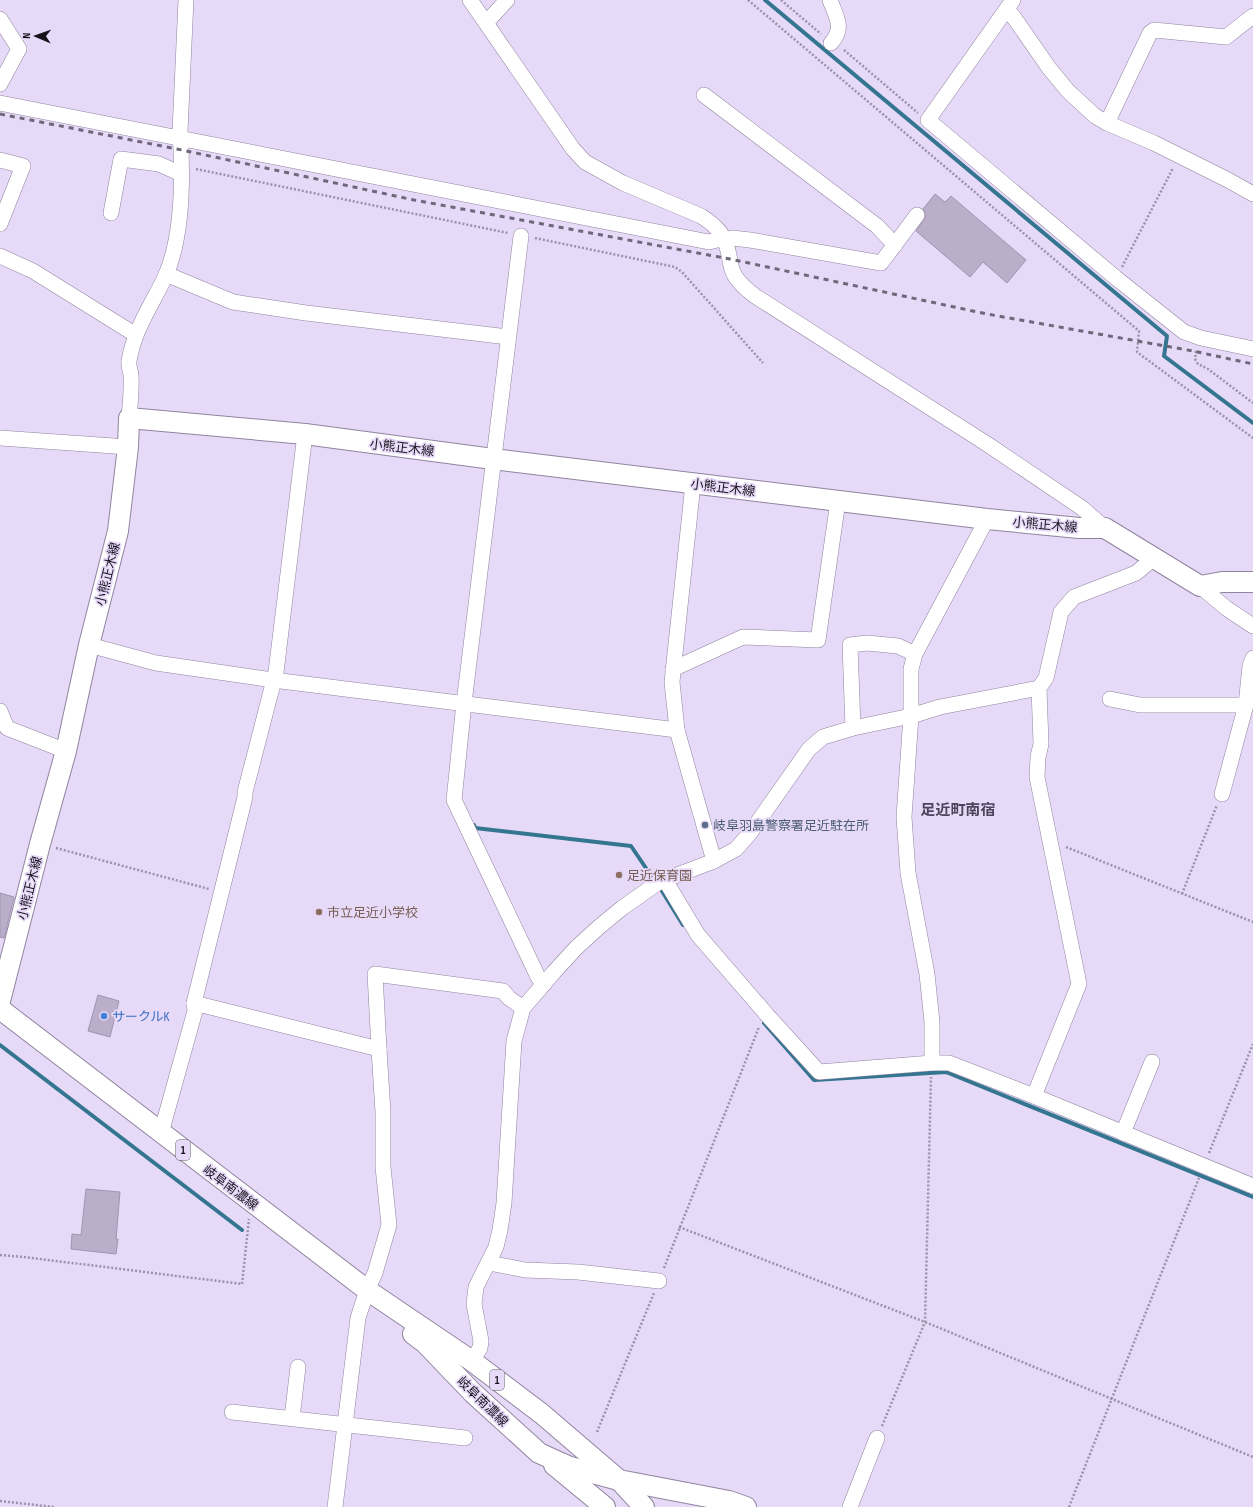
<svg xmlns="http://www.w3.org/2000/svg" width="1253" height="1507" viewBox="0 0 1253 1507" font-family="'Sofia Sans Condensed','Noto Sans JP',sans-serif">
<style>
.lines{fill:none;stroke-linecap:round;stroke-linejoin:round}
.stream{stroke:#347590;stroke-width:4}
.building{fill:#baaeca;stroke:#a094af}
.minor-casing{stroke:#90849f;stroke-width:16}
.major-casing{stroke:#90849f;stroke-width:22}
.path{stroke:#9b91a8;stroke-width:2.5;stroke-dasharray:2 2;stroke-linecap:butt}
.minor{stroke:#fff;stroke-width:15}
.major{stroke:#fff;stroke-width:20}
.rail{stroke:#6f677a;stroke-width:3;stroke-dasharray:5 5;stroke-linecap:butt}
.service-dot{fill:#5c6f8a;stroke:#e7daf8;stroke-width:1.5}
.education-dot{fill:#8d6e63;stroke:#e7daf8;stroke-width:1.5}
.shop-dot{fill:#3f7fe0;stroke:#e7daf8;stroke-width:1.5}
.labels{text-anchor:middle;stroke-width:3.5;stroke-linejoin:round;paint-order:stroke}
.shield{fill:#e7daf8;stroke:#554f5f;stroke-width:1}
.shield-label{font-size:12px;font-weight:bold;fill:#17131d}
.street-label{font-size:13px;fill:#17131d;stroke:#e7daf8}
.service-label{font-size:13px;fill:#4e5e75;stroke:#e7daf8;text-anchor:start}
.education-label{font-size:13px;fill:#785e54;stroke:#e7daf8;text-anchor:start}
.shop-label{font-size:13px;fill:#366cbe;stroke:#e7daf8;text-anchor:start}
.quarter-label{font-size:15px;font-weight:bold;fill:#4e435c;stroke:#e7daf8}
</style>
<rect width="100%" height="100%" fill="#e7daf8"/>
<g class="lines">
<!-- stream -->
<g class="stream">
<polyline points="765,0 1167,336 1164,356 1253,423"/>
<polyline points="474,825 475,828 631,846 652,877"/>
<polyline points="662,891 683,925"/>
<polyline points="764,1023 814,1080 946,1072 1253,1197"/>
<polyline points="0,1045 242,1230"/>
</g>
</g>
<!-- building -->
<g class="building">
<polygon points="935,194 945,202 951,196 1026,260 1007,283 983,262 970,277 916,231 926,216 923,209"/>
<polygon points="0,893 14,897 4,938 0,937"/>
<polygon points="98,995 119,1001 110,1037 88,1031"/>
<polygon points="86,1189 120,1192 116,1239 118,1239 116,1254 71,1249 72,1234 81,1235"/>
</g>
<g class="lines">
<!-- minor casing -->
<g class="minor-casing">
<g id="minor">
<path d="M470 0 573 149 585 162 623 183 701 216C718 227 725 235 729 255 730 262 731 270 735 276 740 284 747 290 755 296L987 444 1082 508 1105 528"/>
<path d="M830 0C836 17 845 28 831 43"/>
<polyline points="1013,0 928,120 1116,278 1184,332 1201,338 1253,349"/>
<polyline points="1007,9 1015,19 1049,68 1068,91 1095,116 1107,123 1154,143 1228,180 1253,194"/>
<polyline points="0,19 19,49 0,84"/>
<polyline points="486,23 507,0"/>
<polyline points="704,95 877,226 895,245"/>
<polyline points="0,103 709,242 717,240 722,237"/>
<polyline points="1107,123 1150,33 1154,30 1226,37 1253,16"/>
<polyline points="0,160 23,166 0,224"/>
<polyline points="111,213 121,159 159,164 181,174"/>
<polyline points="521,236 464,703 454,800 538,977 544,984"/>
<polyline points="724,240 732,238 750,240 881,263 917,215"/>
<polyline points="0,256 33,271 136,335"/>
<polyline points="166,274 233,302 306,313 508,337"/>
<path d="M129 418C130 404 132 389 131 376 131 371 128 366 129 361 134 329 153 303 166 275 183 234 183 175 180 131L186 0"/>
<polyline points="0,438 128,447"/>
<polyline points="693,484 672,682 677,730 714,861"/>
<polyline points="1200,586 1226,608 1253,626"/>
<polyline points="89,645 156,663 273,680 677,730"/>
<polyline points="673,669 743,637 818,640 838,501"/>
<polyline points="1110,699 1140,705 1246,705 1250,666 1253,658"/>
<polyline points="0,711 7,728 66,751"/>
<polyline points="853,728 850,645 867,643 898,646 915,654"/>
<polyline points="1222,794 1246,705"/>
<polyline points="665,880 698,935 768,1016 819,1072 932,1063 949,1063 1034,1096 1253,1186"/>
<polyline points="194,1003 379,1049 375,974 503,991 509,998 523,1008"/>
<polyline points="932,1063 932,1022 927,974 908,873 904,817 911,716 911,669 915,654 987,519"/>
<polyline points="1034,1096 1079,984 1037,777 1038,757 1041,744 1039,688 1046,678 1061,612 1074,597 1136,573 1154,558"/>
<polyline points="161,1133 195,1011 194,1003 245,797 245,792 276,672 305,434"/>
<polyline points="1123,1133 1152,1062"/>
<polyline points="489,1263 525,1270 578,1272 659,1281"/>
<polyline points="472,1361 480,1348 481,1341 474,1304 476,1287 496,1247 500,1230 504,1203 514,1041 523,1008 554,972 576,948 599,927 622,908 659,882 714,861 736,849 750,833 809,749 823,737 853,728 911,716 940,707 1039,688"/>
<polyline points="232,1412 465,1438"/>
<polyline points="292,1418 298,1367"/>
<polyline points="335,1507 358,1318 367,1290 375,1273 389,1225 383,1167 383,1112 379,1049"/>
<polyline points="850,1507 877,1438"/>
</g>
</g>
<!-- major casing -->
<g class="major-casing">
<g id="major">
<polyline points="0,1001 40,844 66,751 89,645 118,531 128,447 129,418 305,434 493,459 987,519 1079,528 1105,528 1200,586 1222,582 1253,582"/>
<polyline points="0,1009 367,1290 472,1361 542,1414 619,1480 644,1507"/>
<polyline points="413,1334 425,1343 473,1393 539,1453 570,1467 619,1480 729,1501 746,1507"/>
<polyline points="554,1465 605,1507"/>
</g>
</g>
<!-- path -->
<g class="path">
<polyline points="748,0 1139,331 1137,352 1253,438"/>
<polyline points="781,0 821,34"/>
<polyline points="844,50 918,113"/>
<polyline points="196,169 508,233"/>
<polyline points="535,238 675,267 682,272 763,363"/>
<polyline points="1122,267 1173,168"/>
<polyline points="1196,351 1195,359 1198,364 1208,369 1253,403"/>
<polyline points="1066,847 1253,922"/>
<polyline points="56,848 209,889"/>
<polyline points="1182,894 1217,805"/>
<polyline points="1209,1153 1253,1044"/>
<polyline points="679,1227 925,1322 1253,1457"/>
<polyline points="0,1255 24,1257 242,1284 249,1219"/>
<polyline points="664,1268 759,1027"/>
<polyline points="882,1426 925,1322 931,1077"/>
<polyline points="597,1432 654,1293"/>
<polyline points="0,1501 54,1507"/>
<polyline points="1069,1507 1199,1178"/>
</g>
<!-- minor -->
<use href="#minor" class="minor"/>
<!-- major -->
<use href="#major" class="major"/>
<!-- rail -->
<polyline class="rail" points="0,114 182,150 414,200 730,259 987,314 1193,351 1253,364"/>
</g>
<!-- markers -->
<circle class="service-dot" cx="705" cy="825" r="4"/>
<g class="education-dot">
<circle cx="619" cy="875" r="4"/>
<circle cx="319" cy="912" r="4"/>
</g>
<circle class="shop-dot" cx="104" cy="1016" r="4"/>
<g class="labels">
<!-- shield labels -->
<g class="shield">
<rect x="176" y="1140" width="14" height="20" rx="3"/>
<rect x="490" y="1370" width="14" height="20" rx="3"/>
</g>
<g class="shield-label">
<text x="183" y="1154">1</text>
<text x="497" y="1384">1</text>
</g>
<!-- street labels -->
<g class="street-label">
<text transform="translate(402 447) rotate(7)" y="5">小熊正木線</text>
<text transform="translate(723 487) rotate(7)" y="5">小熊正木線</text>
<text transform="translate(1045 524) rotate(5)" y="5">小熊正木線</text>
<text transform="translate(107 574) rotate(-76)" y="5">小熊正木線</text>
<text transform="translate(29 888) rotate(-76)" y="5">小熊正木線</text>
<text transform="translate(231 1187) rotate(37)" y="5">岐阜南濃線</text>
<text transform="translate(483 1401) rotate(44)" y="5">岐阜南濃線</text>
</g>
<!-- service labels -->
<g class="service-label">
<text x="713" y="830">岐阜羽島警察署足近駐在所</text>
</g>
<!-- education labels -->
<g class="education-label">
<text x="627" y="880">足近保育園</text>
<text x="327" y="917">市立足近小学校</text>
</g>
<!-- shop labels -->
<g class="shop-label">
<text x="112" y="1021">サークルK</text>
</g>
<!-- quarter labels -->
<g class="quarter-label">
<text x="958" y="815">足近町南宿</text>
</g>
</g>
<!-- north arrow -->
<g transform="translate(36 36) rotate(272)" stroke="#e7daf8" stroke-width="3" paint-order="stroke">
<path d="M0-3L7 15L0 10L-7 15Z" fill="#17131d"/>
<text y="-6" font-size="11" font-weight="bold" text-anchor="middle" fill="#17131d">N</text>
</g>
</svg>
